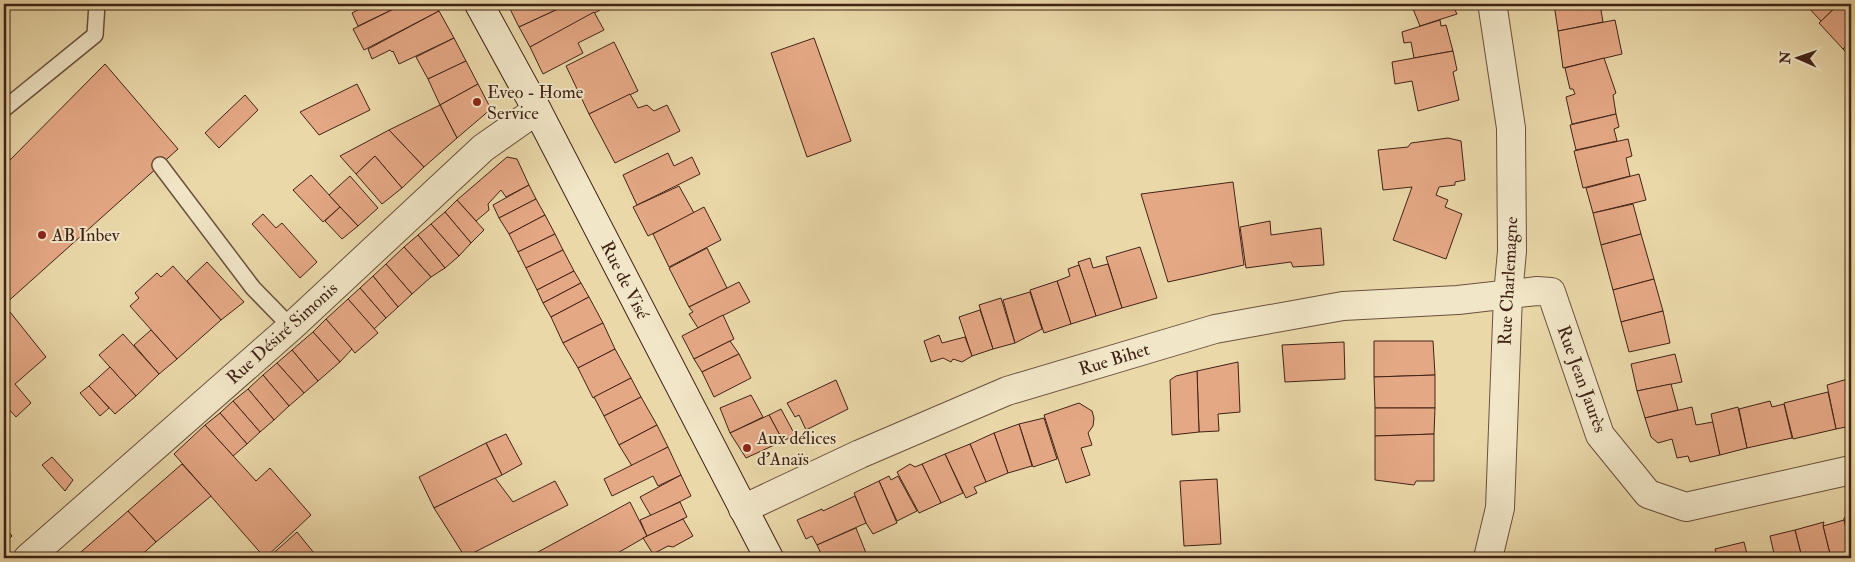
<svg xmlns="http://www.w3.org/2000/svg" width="1855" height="562" viewBox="0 0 1855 562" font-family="'IM FELL Double Pica',serif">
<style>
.building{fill:#e5a885;stroke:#402217}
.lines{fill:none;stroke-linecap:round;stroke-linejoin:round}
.service-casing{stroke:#6a503c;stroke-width:18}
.minor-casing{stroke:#6a503c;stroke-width:30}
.tertiary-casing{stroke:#6a503c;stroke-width:30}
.secondary-casing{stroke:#402217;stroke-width:30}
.service{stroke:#f1e6c7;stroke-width:15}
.minor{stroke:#f1e6c7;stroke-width:28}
.tertiary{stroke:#f1e6c7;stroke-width:28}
.secondary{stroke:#f1e6c7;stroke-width:28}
.poi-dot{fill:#8f2418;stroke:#f1e6c7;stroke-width:2}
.labels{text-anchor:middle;stroke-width:4;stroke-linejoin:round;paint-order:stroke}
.poi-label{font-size:18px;fill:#402217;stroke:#f1e6c7;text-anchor:start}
.street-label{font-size:18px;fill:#402217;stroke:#f1e6c7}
</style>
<rect width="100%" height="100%" fill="#ead8a9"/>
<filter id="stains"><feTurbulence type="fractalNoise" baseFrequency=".004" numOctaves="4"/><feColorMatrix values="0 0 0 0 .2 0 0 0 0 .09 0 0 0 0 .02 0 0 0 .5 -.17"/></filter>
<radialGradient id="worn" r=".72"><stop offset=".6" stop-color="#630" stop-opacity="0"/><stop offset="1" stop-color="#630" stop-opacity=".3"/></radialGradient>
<!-- building -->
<g class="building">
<polygon points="369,4 404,4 358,26 352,13"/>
<polygon points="404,4 436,4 439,11 364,50 353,29"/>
<polygon points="516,4 569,4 519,27 509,7"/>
<polygon points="569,4 573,4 576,8 584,4 597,4 600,10 530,47 519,27"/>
<polygon points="1411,4 1452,4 1457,14 1420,26"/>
<polygon points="1554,4 1600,4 1603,22 1558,31"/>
<polygon points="1805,4 1839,4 1821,21"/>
<polygon points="1839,4 1851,4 1851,42 1843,49 1819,23"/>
<polygon points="439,11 454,38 399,64 393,51 392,52 390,50 372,59 368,49"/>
<polygon points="594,12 604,30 578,43 583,53 543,74 530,47"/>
<polygon points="1440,20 1441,26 1446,25 1453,51 1414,58 1411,42 1404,43 1402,32"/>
<polygon points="1615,20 1622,54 1563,68 1558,31"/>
<polygon points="454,38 466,61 428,79 416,57"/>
<polygon points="814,38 851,141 807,157 771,53"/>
<polygon points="614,42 638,91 589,114 566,66"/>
<polygon points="1851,42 1851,58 1843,49"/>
<polygon points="1453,51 1457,70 1453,72 1459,100 1418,111 1412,81 1395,84 1392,62"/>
<polygon points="1604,58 1616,93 1613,95 1616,114 1572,124 1566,97 1575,94 1573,89 1570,89 1565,68"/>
<polygon points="466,61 478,84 440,105 428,79"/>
<polygon points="105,64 178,149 4,305 4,166"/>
<polygon points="357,84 370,110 319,135 300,112"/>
<polygon points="478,84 491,109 457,138 440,105"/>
<polygon points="630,94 638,108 647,105 654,111 667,105 680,131 615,163 589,114"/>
<polygon points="245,95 258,110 219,148 205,133"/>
<polygon points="440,105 457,138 424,167 389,130"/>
<polygon points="1616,114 1619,127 1614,129 1617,141 1576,150 1570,125"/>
<polygon points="389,130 424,167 402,188 375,156 356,174 340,156"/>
<polygon points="1448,138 1461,141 1465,180 1455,182 1455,185 1439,187 1436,195 1448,200 1445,207 1462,214 1446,259 1393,240 1412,187 1383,190 1378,150 1408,147 1411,143"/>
<polygon points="1628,139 1632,156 1626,158 1630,176 1583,188 1574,151"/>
<polygon points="668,153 674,166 692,157 700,174 637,205 623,175"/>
<polygon points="375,156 402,188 382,204 356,174"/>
<polygon points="507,157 517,159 529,185 506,197 501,190 488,204 489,210 476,221 457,200"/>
<polygon points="1639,174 1646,200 1593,213 1586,188"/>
<polygon points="311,175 340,207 323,222 293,190"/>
<polygon points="350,176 378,208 358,226 329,195"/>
<polygon points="1233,182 1244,265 1168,282 1141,194"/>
<polygon points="529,185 536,199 499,218 493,205"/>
<polygon points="679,186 694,213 648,236 633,207"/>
<polygon points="536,199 545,215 509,234 499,218"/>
<polygon points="457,200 484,230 471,243 445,212"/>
<polygon points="1633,204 1641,234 1601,245 1593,213"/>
<polygon points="340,207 358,226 342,239 325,221"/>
<polygon points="704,207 721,240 669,267 653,234"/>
<polygon points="445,212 471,243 459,256 431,224"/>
<polygon points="263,214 276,228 282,223 317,262 300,278 252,224"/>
<polygon points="545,215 555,234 518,252 509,234"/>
<polygon points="1270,221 1271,235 1321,228 1324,265 1293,267 1291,262 1246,268 1240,227"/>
<polygon points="431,224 459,256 445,268 418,235"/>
<polygon points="555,234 563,250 526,268 518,252"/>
<polygon points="1641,234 1654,279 1613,290 1601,245"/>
<polygon points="418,235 445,268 431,277 404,247"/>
<polygon points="404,247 431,277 412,294 386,264"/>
<polygon points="1140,247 1157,298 1122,308 1106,257"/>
<polygon points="707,248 727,288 689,307 669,268"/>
<polygon points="563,250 574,271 537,290 526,268"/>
<polygon points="1090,258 1093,268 1108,264 1122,308 1096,316 1078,262"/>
<polygon points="207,262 244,302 221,320 187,281"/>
<polygon points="386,264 412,294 398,307 373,276"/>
<polygon points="1079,265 1096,316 1071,324 1057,281 1070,276 1068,269"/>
<polygon points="173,266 221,320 177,359 130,306 139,298 135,293 157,273 161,277"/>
<polygon points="574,271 581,283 543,303 537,290"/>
<polygon points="373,276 398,307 386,318 360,288"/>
<polygon points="1654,279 1663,311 1621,322 1613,290"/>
<polygon points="1057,281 1071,324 1044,333 1030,290"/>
<polygon points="739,282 750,302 698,328 689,314 693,312 689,307"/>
<polygon points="581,283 589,297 551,317 543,303"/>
<polygon points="360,288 386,318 374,329 348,299"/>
<polygon points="1030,292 1042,329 1015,343 1003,300"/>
<polygon points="589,297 603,323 563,343 551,317"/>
<polygon points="1001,298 1015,343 993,349 979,305"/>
<polygon points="348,299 378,333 355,353 326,319"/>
<polygon points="6,307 46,357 15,384 31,403 16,417 4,404 4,310"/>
<polygon points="980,310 993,349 972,356 959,317"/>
<polygon points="1663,311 1670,343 1629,352 1621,322"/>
<polygon points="723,315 734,339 694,359 682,336"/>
<polygon points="326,319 352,349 340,362 313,332"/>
<polygon points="603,323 615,349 578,368 563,343"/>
<polygon points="151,330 177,359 159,374 134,345"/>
<polygon points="313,332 340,362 318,381 292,350"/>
<polygon points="123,334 159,374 136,396 99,355"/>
<polygon points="939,335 942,343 965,337 972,356 962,362 953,359 951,362 943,358 931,362 924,341"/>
<polygon points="730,341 739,354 702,372 694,359"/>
<polygon points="1374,341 1433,341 1435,375 1374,377"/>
<polygon points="1344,342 1345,379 1285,382 1282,345"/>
<polygon points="615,349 631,378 593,398 578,368"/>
<polygon points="292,350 318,381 304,393 277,363"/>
<polygon points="739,354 751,378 714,397 702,372"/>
<polygon points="1675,354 1682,382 1637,391 1631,364"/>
<polygon points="1238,362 1240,412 1218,414 1219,431 1199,432 1197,371"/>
<polygon points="277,363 304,393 289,406 263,375"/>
<polygon points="110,367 136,396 115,414 89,386"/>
<polygon points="1197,371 1199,432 1172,435 1170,380 1176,376"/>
<polygon points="263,375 289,406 274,420 248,389"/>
<polygon points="1435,375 1435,408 1375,408 1374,377"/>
<polygon points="631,378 641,397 604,416 594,397"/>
<polygon points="1851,378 1851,426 1836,429 1827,385"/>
<polygon points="836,380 848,409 806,430 799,415 795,417 787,403"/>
<polygon points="1671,384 1678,410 1645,418 1637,391"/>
<polygon points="89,386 109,408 100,416 80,393"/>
<polygon points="248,389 274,420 260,432 233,401"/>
<polygon points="1828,392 1836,429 1793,439 1784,403"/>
<polygon points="751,395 763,417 730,433 720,408"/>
<polygon points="641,397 657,425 619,445 604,416"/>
<polygon points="233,401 260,432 247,444 220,413"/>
<polygon points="1770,401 1772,407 1784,404 1792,438 1747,448 1739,409"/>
<polygon points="1079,403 1092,411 1094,418 1093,426 1088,433 1092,445 1081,448 1090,475 1066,483 1044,415"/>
<polygon points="1692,407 1696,425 1713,422 1720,455 1690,462 1688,456 1677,458 1672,439 1658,443 1651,437 1645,418"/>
<polygon points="1738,407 1747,448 1720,455 1711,414"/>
<polygon points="1375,408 1435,408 1434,434 1375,436"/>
<polygon points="781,409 795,435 783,441 769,415"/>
<polygon points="220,413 247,444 233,456 205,425"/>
<polygon points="769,415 783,441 746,458 730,433"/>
<polygon points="1044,418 1057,459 1033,467 1019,424"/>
<polygon points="1019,424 1032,466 1008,473 994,433"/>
<polygon points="205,425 256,481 270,468 311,515 265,558 174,454"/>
<polygon points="657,425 668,447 632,466 619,445"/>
<polygon points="994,433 1008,473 986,482 970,444"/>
<polygon points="506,434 522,464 502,475 486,443"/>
<polygon points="1434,434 1434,481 1416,481 1414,485 1375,480 1375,436"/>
<polygon points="486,443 502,475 434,508 419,477"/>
<polygon points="970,444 986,482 974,487 977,493 966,498 945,454"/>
<polygon points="668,447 681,475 658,486 653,476 612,496 604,479"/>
<polygon points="945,454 963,493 941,503 922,464"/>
<polygon points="52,457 73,480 65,491 42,465"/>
<polygon points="182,464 211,496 156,542 128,511"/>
<polygon points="910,464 915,467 922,464 941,503 919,513 897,472"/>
<polygon points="681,475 691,496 651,516 640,497"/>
<polygon points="889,476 891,480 898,476 917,511 897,521 879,481"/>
<polygon points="495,478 513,502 555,481 568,505 465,557 434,508"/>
<polygon points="1217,479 1221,544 1184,546 1180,481"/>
<polygon points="879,481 897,523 873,534 866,523 854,493"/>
<polygon points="855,496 866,523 817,545 812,536 806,539 797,520 822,509 823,511"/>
<polygon points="630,502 647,536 609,558 527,558"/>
<polygon points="680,502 687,517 647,536 640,520"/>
<polygon points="128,511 156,542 138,558 74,558"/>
<polygon points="1851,516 1851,549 1844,520 1844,518"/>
<polygon points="683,519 693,536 673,547 668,546 653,554 643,538"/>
<polygon points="1844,520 1851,549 1851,558 1831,558 1823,526"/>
<polygon points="1824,522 1823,526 1831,558 1802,558 1795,530"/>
<polygon points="4,526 12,536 4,543"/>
<polygon points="856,528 866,553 857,558 823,558 817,545"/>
<polygon points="1795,530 1802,558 1775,558 1770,536"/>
<polygon points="297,532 318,558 268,558"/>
<polygon points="1744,542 1748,558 1717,558 1715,549"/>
<polygon points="866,553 869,558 857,558"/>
</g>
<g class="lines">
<!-- service casing -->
<g class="service-casing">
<g id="service">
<polyline points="4,109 95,35 97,4"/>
<polyline points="160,165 253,288 291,327"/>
</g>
</g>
<!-- minor casing -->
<g class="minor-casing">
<g id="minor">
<polyline points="743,509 860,454 1007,391 1215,329 1343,306 1458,300 1537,291 1551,292 1600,435 1648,494 1686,507 1851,470"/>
<polyline points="28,558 291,327 483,148 537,110"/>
</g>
</g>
<!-- tertiary casing -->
<g class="tertiary-casing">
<polyline id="tertiary" points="1488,558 1500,508 1508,295 1512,251 1511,128 1493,9 1494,4"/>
</g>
<!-- secondary casing -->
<g class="secondary-casing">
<polyline id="secondary" points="479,4 537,110 769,558"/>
</g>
<!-- service -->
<use href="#service" class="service"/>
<!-- minor -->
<use href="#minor" class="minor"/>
<!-- tertiary -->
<use href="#tertiary" class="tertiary"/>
<!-- secondary -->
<use href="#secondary" class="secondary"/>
</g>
<!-- markers -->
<g class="poi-dot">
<circle cx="477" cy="102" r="5"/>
<circle cx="42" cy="235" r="5"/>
<circle cx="747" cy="448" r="5"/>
</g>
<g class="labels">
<!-- poi labels -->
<g class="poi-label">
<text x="487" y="98">Eveo - Home<tspan x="487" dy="21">Service</tspan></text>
<text x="52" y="241">AB Inbev</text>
<text x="757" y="444">Aux délices<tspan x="757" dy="21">d'Anaïs</tspan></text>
</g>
<!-- street labels -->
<g class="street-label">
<text transform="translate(625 280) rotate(63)" y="6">Rue de Visé</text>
<text transform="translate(1508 281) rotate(-87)" y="6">Rue Charlemagne</text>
<text transform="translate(282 333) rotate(-42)" y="6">Rue Désiré Simonis</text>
<text transform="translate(1114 359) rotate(-17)" y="6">Rue Bihet</text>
<text transform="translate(1582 379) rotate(70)" y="6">Rue Jean Jaurès</text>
</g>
</g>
<!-- margin -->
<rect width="1855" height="562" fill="none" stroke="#ead8a9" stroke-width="20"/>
<rect x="5" y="5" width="1845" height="552" fill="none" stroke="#402217" stroke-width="2.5"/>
<rect x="10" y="10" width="1835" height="542" fill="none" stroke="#402217"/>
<!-- north arrow -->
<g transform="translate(1798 58) rotate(272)" stroke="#f1e6c7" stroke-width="4" paint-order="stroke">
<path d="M0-4L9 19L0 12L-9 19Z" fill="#402217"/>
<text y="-8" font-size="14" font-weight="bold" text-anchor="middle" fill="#402217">N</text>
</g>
<rect width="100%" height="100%" filter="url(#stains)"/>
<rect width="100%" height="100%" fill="url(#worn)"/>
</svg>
